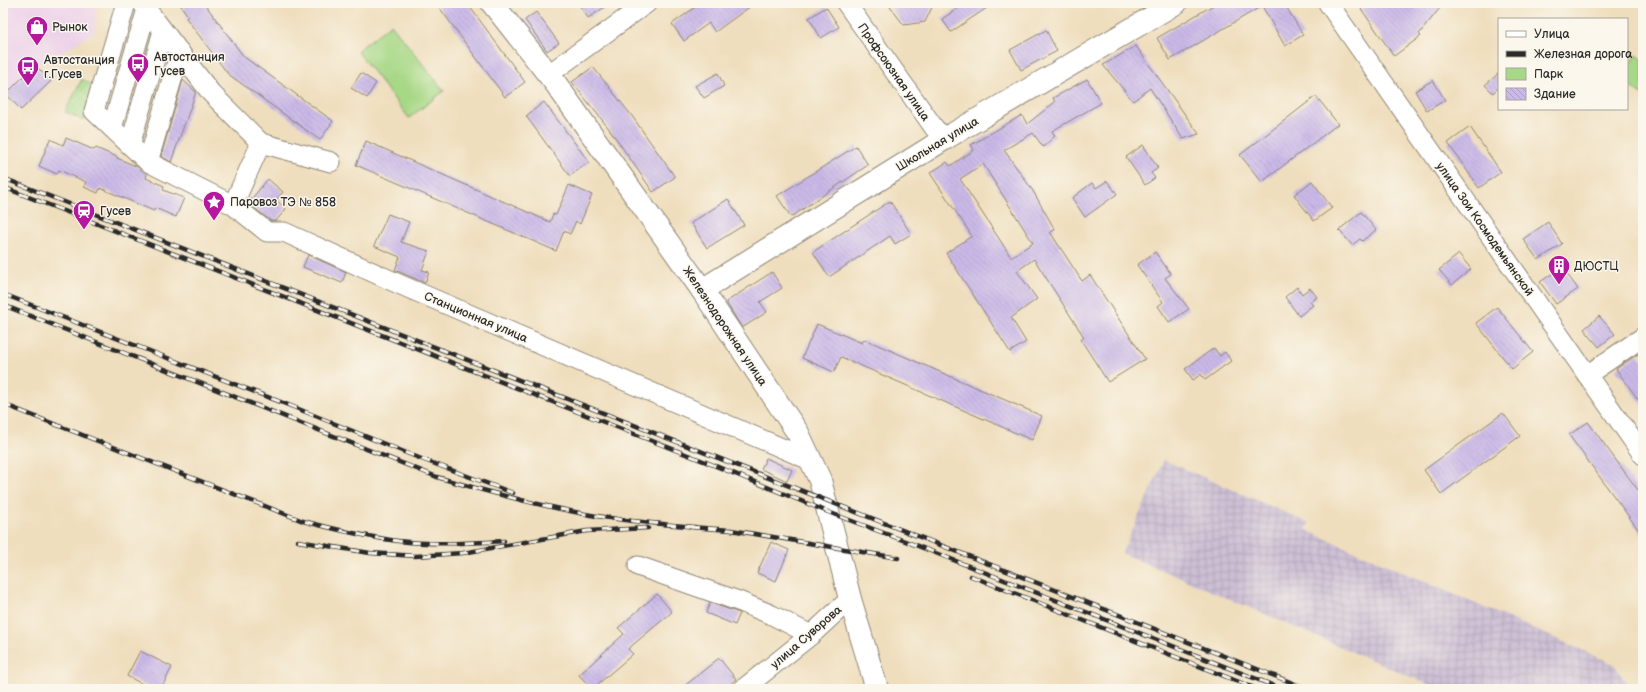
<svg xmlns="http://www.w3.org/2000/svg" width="1646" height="692" viewBox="0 0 1646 692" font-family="'Balsamiq Sans',sans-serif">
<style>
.built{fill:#edd1e9}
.industrial{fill:url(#industrial-grid)}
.grass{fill:url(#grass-dots);stroke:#698258}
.green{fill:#a7d886;stroke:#698258}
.building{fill:url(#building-back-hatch);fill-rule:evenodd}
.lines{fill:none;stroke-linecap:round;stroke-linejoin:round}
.minor-casing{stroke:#8d8474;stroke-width:21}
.major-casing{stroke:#8d8474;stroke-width:24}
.minor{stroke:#fff;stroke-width:19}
.major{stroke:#fff;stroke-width:22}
.rail-casing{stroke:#2b2b2b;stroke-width:4.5}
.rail{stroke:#fbf7ec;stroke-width:3;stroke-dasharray:9;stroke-linecap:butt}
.labels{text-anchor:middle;stroke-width:3;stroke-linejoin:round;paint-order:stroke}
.poi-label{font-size:12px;fill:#2b2b2b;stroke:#fbf7ec;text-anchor:start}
.street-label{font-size:12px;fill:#2b2b2b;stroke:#fbf7ec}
</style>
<defs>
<pattern id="industrial-grid" width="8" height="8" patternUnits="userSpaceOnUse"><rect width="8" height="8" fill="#ccbfd4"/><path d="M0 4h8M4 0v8" fill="none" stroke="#afa4b6"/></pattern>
<pattern id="grass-dots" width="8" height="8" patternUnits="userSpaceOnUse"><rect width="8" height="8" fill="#a7d886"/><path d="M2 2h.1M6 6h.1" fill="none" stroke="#90ba74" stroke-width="1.8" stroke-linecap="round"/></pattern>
<pattern id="building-back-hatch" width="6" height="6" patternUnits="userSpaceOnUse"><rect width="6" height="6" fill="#cab9e8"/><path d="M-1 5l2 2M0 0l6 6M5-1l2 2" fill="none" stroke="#ae9fc7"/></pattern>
</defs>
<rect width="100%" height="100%" fill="#fbf7ec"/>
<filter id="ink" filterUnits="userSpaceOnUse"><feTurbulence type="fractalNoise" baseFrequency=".025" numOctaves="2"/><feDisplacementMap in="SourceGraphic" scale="8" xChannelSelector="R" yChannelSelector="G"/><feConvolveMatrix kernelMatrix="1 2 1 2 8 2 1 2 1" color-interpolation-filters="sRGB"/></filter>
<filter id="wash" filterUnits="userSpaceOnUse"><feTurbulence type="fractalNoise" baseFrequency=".012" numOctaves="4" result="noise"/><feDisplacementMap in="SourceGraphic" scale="16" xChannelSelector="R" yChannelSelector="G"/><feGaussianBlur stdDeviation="0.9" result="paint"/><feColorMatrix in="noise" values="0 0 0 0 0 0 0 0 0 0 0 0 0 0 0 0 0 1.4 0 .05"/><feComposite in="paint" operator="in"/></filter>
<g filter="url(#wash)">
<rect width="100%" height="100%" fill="#efdebd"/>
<!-- built -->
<polygon class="built" points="3,3 94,3 96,7 94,32 48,61 35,65 3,97"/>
<!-- industrial -->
<polygon class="industrial" points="1164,460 1309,523 1306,530 1614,664 1630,689 1439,689 1122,553"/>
<!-- grass -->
<polygon class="grass" points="82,79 97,88 83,120 65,112"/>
<!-- green -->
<g class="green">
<polygon points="391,24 444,91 409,118 357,51"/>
<polygon points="1637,55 1643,60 1643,95 1627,84 1627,69"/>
</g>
<g id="blocks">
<!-- building -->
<g class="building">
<polygon points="179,3 204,3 244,57 333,121 320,140 228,74 186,18 188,16"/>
<polygon points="436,3 467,3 525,82 505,97"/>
<polygon points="578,3 611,3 588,18"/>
<polygon points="701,3 755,3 715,32 709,23 684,41 672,24"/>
<polygon points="887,3 934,3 925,22 904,25"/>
<polygon points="966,3 994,3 951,32 942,19"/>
<polygon points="1217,3 1284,3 1303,35 1285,46 1262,6 1170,60 1157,38"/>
<polygon points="1357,3 1444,3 1419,34 1421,36 1394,56"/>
<polygon points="826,7 839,27 821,38 809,18"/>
<polygon points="536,12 559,43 547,51 525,20"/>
<polygon points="1046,30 1057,51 1021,70 1010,50"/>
<polygon points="1136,46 1150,66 1199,134 1183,139 1150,88 1133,101 1103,65"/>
<polygon points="35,65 51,81 21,110 6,94"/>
<polygon points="593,67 632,116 675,177 653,192 610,130 572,82"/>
<polygon points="361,73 376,83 367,98 351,88"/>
<polygon points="718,73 724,86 704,98 695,86"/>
<polygon points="1499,73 1499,87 1493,93 1485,85"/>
<path d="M1087 79 1101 103 1052 131 1055 136 1043 147 1033 133 1004 150 1033 191 1055 230 1050 232 1082 281 1090 275 1145 359 1108 382 1081 340 1084 337 1034 259 1017 271 1037 299 1011 318 1026 342 1010 352 946 253 972 236 930 173 947 162 950 166 974 150 971 145 1022 115 1027 124 1055 102 1053 98ZM983 164 1033 243 1011 257 960 179Z"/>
<polygon points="183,80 196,92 171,162 161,156"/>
<polygon points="1433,80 1445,100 1427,111 1415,91"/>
<polygon points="1316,96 1338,124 1262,182 1240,155"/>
<polygon points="544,102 589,162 570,176 526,116"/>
<polygon points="1470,127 1501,172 1479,188 1448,143"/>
<polygon points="66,138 94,150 96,148 117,157 117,158 138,167 147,174 146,178 164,186 163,190 184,198 176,217 155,208 154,211 100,188 98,193 84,187 86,182 59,170 57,174 39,166 50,139 63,145"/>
<polygon points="366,141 550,222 553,214 556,215 569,185 592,195 580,224 576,221 570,234 564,231 556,251 356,165"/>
<polygon points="1143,145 1158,168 1151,173 1155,178 1145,185 1126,157"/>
<polygon points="856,146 868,165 791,217 777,196"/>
<polygon points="268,179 283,192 276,200 286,209 276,221 271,221 248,203"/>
<polygon points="1107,181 1117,194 1085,217 1072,198 1092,183 1096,188"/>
<polygon points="1312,181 1332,208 1314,221 1294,195"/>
<polygon points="728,199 744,225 707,248 691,223"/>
<polygon points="890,201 911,234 895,244 890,236 829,277 813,252"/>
<polygon points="1361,212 1376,230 1362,241 1360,239 1352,245 1339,230"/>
<polygon points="388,214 409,222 401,242 429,251 422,270 429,272 425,283 395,270 400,257 374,246"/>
<polygon points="1548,222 1562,244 1538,260 1523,239"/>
<polygon points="1155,252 1171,274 1165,278 1189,309 1169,322 1158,306 1163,302 1137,265"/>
<polygon points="1459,254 1471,269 1452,285 1439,270"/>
<polygon points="308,255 346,272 342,283 303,267"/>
<polygon points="1562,267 1578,289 1556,304 1540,282"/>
<polygon points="772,272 782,288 760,302 767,312 742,328 726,302"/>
<polygon points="1297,287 1302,294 1310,288 1317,297 1310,302 1313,305 1299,316 1285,297"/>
<polygon points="1497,307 1533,352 1512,369 1476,323"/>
<polygon points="1599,316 1615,334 1599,347 1584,329"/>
<polygon points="817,324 862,343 864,339 1042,416 1032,440 841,357 834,372 802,358"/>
<polygon points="1214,348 1220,356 1225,352 1231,361 1205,380 1201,374 1193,380 1185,369"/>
<polygon points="1638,354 1643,361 1643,406 1616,369"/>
<polygon points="1503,413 1520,436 1441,494 1424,470"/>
<polygon points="1588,422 1643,497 1643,536 1569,435"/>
<polygon points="766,458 792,470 787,481 761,469"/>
<polygon points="771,542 789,550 776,581 757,573"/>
<polygon points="657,594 672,612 628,649 633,654 592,689 579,675 624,634 618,628"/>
<polygon points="710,603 740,613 735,625 706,613"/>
<polygon points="140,651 172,667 161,689 152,689 127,676"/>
<polygon points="719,658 736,679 724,689 681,689"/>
</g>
</g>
</g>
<g filter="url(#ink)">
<use href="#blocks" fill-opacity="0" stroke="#8d8474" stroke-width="1"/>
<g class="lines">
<!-- minor casing -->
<g class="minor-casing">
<g id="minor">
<polyline points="126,3 94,111 148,162 233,205 267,232 284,232 401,285 812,461"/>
<polyline points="142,3 211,93 261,143 331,162"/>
<polyline points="846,3 935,129 946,138"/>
<polyline points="1328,3 1643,455"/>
<polyline points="549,74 647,3"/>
<polyline points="112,128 147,9"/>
<polyline points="130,145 163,31"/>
<polyline points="148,162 180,52"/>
<polyline points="233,205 261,143"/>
<polyline points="1587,375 1643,337"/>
<polyline points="638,566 741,602 772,615 811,635"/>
<polyline points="743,689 811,635 850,599"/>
</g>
</g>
<!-- major casing -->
<g class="major-casing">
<g id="major">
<polyline points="492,3 556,84 702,290 798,433 820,480 850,599 877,689"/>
<polyline points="702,290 946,138 1176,3"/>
</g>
</g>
<!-- minor -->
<use href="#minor" class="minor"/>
<!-- major -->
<use href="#major" class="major"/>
<!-- rail casing -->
<g class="rail-casing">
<g id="rail">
<polyline points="3,178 1308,689"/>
<polyline points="3,187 706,462 828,512 905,541 1282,689"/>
<polyline points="3,294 296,408 419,458 513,493"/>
<path d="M3 305 437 477C481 490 525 502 570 511 611 520 654 523 695 527"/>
<path d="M3 404 303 521C334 529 366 537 398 541 433 545 469 543 504 541"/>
<polyline points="690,527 731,530 898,558"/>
<polyline points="298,541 370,553 416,556 463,553 587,531 648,528"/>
<polyline points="971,576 1257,689"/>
</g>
</g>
<!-- rail -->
<use href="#rail" class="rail"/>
</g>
</g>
<!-- icons -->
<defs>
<g id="shop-pin" transform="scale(1.15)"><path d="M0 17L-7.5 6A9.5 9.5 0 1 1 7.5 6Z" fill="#b5179e" stroke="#fbf7ec"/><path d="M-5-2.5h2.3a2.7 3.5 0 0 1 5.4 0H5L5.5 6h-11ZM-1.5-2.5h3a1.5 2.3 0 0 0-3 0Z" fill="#fff"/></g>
<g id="bus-pin" transform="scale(1.15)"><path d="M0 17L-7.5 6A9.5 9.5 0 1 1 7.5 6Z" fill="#b5179e" stroke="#fbf7ec"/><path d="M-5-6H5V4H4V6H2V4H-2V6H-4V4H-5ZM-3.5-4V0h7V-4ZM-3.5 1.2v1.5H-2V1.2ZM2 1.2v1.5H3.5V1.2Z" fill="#fff"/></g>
<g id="sight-pin" transform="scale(1.15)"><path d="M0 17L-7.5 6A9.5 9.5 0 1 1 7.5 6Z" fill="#b5179e" stroke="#fbf7ec"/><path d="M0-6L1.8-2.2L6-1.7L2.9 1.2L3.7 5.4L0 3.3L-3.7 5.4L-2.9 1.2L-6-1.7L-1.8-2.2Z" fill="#fff"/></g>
<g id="station-pin" transform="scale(1.15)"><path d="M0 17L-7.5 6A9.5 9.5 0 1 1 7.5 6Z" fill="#b5179e" stroke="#fbf7ec"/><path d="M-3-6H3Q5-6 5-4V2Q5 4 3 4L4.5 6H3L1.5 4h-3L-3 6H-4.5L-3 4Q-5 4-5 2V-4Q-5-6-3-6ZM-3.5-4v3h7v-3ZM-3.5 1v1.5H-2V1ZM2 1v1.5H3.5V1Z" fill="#fff"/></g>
<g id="building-pin" transform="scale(1.15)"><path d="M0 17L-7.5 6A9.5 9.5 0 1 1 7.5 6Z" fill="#b5179e" stroke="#fbf7ec"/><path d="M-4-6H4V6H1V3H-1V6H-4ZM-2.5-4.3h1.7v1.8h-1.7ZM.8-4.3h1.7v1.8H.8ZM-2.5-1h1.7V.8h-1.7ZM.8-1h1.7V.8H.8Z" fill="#fff"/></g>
</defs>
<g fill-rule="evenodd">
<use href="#shop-pin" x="37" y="27"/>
<use href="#bus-pin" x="138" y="64"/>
<use href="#bus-pin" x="28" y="67"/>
<use href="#sight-pin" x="214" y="202"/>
<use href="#station-pin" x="84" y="211"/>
<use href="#building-pin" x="1559" y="266"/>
</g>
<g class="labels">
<!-- poi labels -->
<g class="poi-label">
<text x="52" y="31">Рынок</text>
<text x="154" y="61">Автостанция<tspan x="154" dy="14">Гусев</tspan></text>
<text x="44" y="64">Автостанция<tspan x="44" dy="14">г.Гусев</tspan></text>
<text x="230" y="206">Паровоз ТЭ № 858</text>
<text x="100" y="215">Гусев</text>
<text x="1574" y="270">ДЮСТЦ</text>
</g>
<!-- street labels -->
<g class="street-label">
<text transform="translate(894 72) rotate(55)" y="4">Профсоюзная улица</text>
<text transform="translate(937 144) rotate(-31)" y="4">Школьная улица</text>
<text transform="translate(1485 229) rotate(55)" y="4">улица Зои Космодемьянской</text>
<text transform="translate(476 317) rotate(23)" y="4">Станционная улица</text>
<text transform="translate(725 326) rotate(56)" y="4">Железнодорожная улица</text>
<text transform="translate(806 637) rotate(-41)" y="4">улица Суворова</text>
</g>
</g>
<!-- margin -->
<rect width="1646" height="692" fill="none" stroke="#fbf7ec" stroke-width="16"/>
<!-- legend -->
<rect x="1498" y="18" width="130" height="92" fill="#fbf7ec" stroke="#a8a59f"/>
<rect x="1506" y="31" width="20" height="6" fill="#ffffff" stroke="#a8a59f"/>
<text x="1534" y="38" font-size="12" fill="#2b2b2b">Улица</text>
<rect x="1506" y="51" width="20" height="6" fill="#2b2b2b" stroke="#a8a59f"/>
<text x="1534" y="58" font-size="12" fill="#2b2b2b">Железная дорога</text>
<rect x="1506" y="68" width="20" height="12" fill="#a7d886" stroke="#a8a59f"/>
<text x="1534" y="78" font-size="12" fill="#2b2b2b">Парк</text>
<rect x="1506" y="88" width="20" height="12" fill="url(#building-back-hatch)" stroke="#a8a59f"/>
<text x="1534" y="98" font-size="12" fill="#2b2b2b">Здание</text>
</svg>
